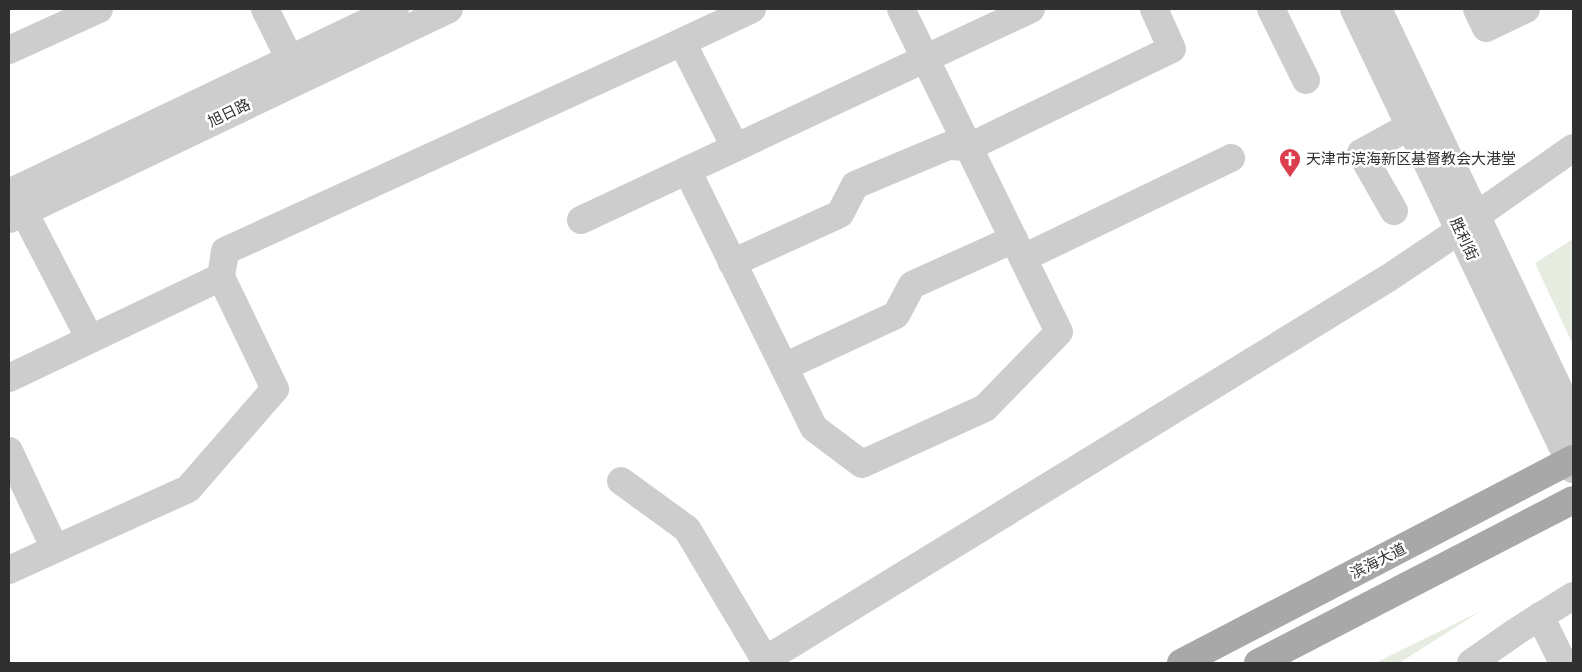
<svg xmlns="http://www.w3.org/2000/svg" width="1582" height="672" viewBox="0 0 1582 672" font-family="Arial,'Noto Sans SC',sans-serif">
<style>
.green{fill:#e6ecdf}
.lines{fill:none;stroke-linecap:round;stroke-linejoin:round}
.minor{stroke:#cdcdcd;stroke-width:28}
.major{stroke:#a8a8a8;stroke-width:28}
.labels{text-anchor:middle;stroke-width:5;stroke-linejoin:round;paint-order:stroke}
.street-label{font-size:15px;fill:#303030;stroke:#fff}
.poi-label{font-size:15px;fill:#303030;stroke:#fff;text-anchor:start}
</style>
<rect width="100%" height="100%" fill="#fff"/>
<!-- green -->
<g class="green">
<polygon points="1573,239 1573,345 1535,263"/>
<polygon points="1481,611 1399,663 1375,663"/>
</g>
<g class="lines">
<!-- minor -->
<g class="minor">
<polyline points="265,9 298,76"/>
<polyline points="1271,9 1306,80"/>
<polyline points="1354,9 1573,469"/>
<polyline points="1378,9 1573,419"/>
<polyline points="1477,9 1486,28 1526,9"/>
<polyline points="9,50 99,9"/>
<polyline points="735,147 682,42 752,9"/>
<polyline points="687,170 814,428 862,464 985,408 1059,332 901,9"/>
<polyline points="9,193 395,9"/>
<polyline points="1394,211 1361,153 1410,126 1426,120"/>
<polyline points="24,212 90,339"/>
<polyline points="1476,216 1573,148"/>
<polyline points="9,219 449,9"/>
<polyline points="581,220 1031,9"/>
<polyline points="1023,258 1231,158"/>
<polyline points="732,263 840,214 855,185 948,146 969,147 1172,49 1154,9"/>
<polyline points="221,277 225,251 682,42"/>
<polyline points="784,367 896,315 912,285 1014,239"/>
<polyline points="9,378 221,277 275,389 188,489 55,549 9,451"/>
<polyline points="621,481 687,529 765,660 1390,277 1460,230"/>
<polyline points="9,570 55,549"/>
<polyline points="1540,616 1563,663"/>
<polyline points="1471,663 1517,631 1573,596"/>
</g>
<!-- major -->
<g class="major">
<polyline points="1181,663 1573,459"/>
<polyline points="1258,663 1573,500"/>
</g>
</g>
<!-- icons -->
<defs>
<g id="church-pin" transform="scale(1.125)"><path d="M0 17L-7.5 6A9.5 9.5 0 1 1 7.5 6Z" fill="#db3e4c" stroke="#fff"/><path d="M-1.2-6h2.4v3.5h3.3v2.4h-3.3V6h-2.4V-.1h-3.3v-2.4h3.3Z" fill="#fff"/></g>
</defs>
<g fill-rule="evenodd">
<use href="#church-pin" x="1290" y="159"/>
</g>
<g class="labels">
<!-- street labels -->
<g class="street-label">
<text transform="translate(229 113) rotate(-26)" y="5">旭日路</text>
<text transform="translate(1464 239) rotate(65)" y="5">胜利街</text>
<text transform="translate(1378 561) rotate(-27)" y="5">滨海大道</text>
</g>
<!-- poi labels -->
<g class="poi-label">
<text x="1306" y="164">天津市滨海新区基督教会大港堂</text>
</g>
</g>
<!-- border -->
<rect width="1582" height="672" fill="none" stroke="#303030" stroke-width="20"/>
</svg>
